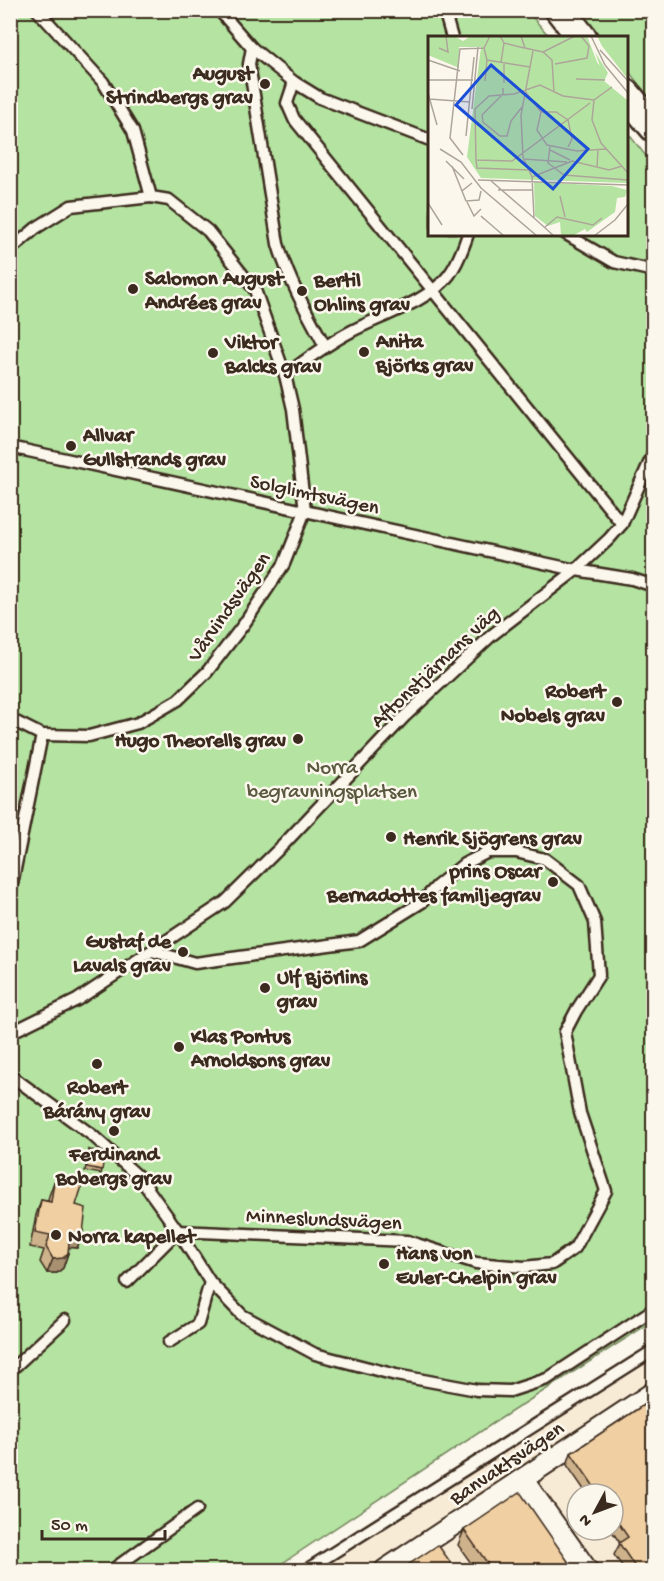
<svg xmlns="http://www.w3.org/2000/svg" width="664" height="1581" viewBox="0 0 664 1581" font-family="'Gochi Hand',sans-serif">
<style>
.built{fill:#f8ebd6;fill-rule:evenodd}
.green{fill:#b5e4a2;stroke:#788760;stroke-width:1.5}
.lines{fill:none;stroke-linecap:round;stroke-linejoin:round}
.lane-casing{stroke:#3b2a1e;stroke-width:15}
.street-casing{stroke:#3b2a1e;stroke-width:24}
.secondary-casing{stroke:#3b2a1e;stroke-width:33}
.lane{stroke:#fbf7ec;stroke-width:10}
.street{stroke:#fbf7ec;stroke-width:20}
.secondary{stroke:#fbf7ec;stroke-width:28}
.wall{fill:#ceb28b;stroke:#3b2a1e;stroke-width:1.5}
.shaded-wall{fill:#a89171;stroke:#3b2a1e;stroke-width:1.5}
.building{fill:#f0cfa2;stroke:#3b2a1e;stroke-width:1.5}
.poi-dot{fill:#3b2a1e;stroke:#fbf7ec;stroke-width:2}
.labels{text-anchor:middle;stroke-width:5;stroke-linejoin:round;paint-order:stroke}
.poi-label{font-size:21px;font-weight:bold;fill:#3b2a1e;stroke:#fbf7ec;text-anchor:start}
.street-label{font-size:21px;fill:#3b2a1e;stroke:#fbf7ec}
.park-label{font-size:21px;fill:#5a583f;stroke:#fbf7ec}
.inset-road{fill:none;stroke:#aea59a;stroke-width:1.5}
.view{fill:#1d4ed8;fill-opacity:0.15;stroke:#1d4ed8;stroke-width:3}
.inset-edge{fill:none;stroke:#3b2a1e;stroke-width:3}
</style>
<rect width="100%" height="100%" fill="#fbf7ec"/>
<filter id="ink" filterUnits="userSpaceOnUse"><feTurbulence type="fractalNoise" baseFrequency=".0167" numOctaves="2"/><feDisplacementMap in="SourceGraphic" scale="12" xChannelSelector="R" yChannelSelector="G"/><feConvolveMatrix kernelMatrix="1 2 1 2 8 2 1 2 1" color-interpolation-filters="sRGB"/></filter>
<g filter="url(#ink)">
<!-- built -->
<path class="built" d="M653 1356V1570H297L554 1405ZM577 1494H613V1530H577Z"/>
<!-- green -->
<g class="green">
<polygon points="11,11 527,11 550,37 430,38 430,234 626,234 627,132 653,165 653,1321 492,1424 272,1570 11,1570"/>
<polygon points="580,11 653,11 653,103 627,69 626,38 601,37"/>
</g>
<g class="lines">
<!-- lane casing -->
<g class="lane-casing">
<g id="lane">
<polyline points="37,10 103,82 133,131 151,197 169,200 208,231 255,290 285,375 293,409 305,511 284,564 244,624 207,672 178,700 138,723 89,736 42,735"/>
<polyline points="219,10 252,48 294,82 320,98 430,140"/>
<polyline points="444,10 452,38"/>
<path d="M252 48 249 64 278 244C289 281 307 313 325 346"/>
<polyline points="294,82 287,103 294,119 622,524"/>
<polyline points="566,234 614,262 654,271"/>
<polyline points="10,250 36,228 71,206 151,197"/>
<path d="M285 375C306 360 327 344 350 332 378 317 430 301 449 275 458 263 463 249 468 234"/>
<polyline points="10,447 576,570 632,579 654,586"/>
<polyline points="10,719 42,735 10,894"/>
<polyline points="10,1033 77,1000 225,902 284,844 404,717 492,635 576,570 609,539 622,524 654,452"/>
<polyline points="10,1075 92,1135 140,1178 178,1231 210,1282 242,1315 315,1354 396,1375 477,1390 510,1391 547,1379 654,1309"/>
<polyline points="127,1282 178,1231 407,1241 476,1263 524,1267 552,1264 575,1248 606,1191 580,1113 565,1032 576,1011 599,975 595,922 579,885 545,859 516,852 488,852 464,864 437,886 422,902 359,941 195,963 152,951"/>
<polyline points="169,1342 198,1324 210,1282"/>
<polyline points="10,1371 65,1320"/>
<polyline points="112,1570 197,1509"/>
<polyline points="306,1570 654,1350"/>
</g>
</g>
<!-- street casing -->
<g class="street-casing">
<g id="street">
<polyline points="523,1480 587,1570"/>
<polyline points="385,1570 654,1392"/>
</g>
</g>
<!-- secondary casing -->
<g class="secondary-casing">
<g id="secondary">
<polyline points="560,10 582,38"/>
<polyline points="626,94 654,127"/>
</g>
</g>
<!-- lane -->
<use href="#lane" class="lane"/>
<!-- street -->
<use href="#street" class="street"/>
<!-- secondary -->
<use href="#secondary" class="secondary"/>
</g>
<!-- wall -->
<g class="wall">
<polygon points="89,1150 102,1170 101,1174 85,1171"/>
<polygon points="54,1182 76,1205 83,1233 77,1248 69,1247 68,1253 63,1268 57,1273 47,1273 40,1262 44,1250 30,1247 36,1215 41,1200 48,1201 49,1196"/>
<polygon points="654,1398 654,1570 625,1570 614,1555 620,1543 611,1530 613,1530 613,1494 587,1494 567,1465 571,1453"/>
<polygon points="464,1530 574,1570 476,1570 458,1545"/>
</g>
<!-- shaded-wall -->
<g class="shaded-wall">
<polygon points="70,1232 83,1233 77,1248 64,1247"/>
<polygon points="68,1253 63,1268 57,1273 47,1273 53,1259"/>
</g>
<!-- building -->
<g class="building">
<polygon points="89,1150 105,1152 102,1170 87,1167"/>
<polygon points="54,1182 82,1186 76,1205 86,1208 83,1233 70,1232 68,1253 63,1258 53,1259 46,1247 50,1235 35,1232 41,1200 51,1202"/>
<polygon points="654,1398 654,1566 647,1570 637,1570 619,1543 628,1537 613,1515 613,1494 599,1494 571,1453"/>
<polygon points="520,1492 574,1570 492,1570 464,1530"/>
<polygon points="438,1545 456,1570 412,1570 408,1565"/>
</g>
</g>
<!-- markers -->
<g class="poi-dot">
<circle cx="265" cy="84" r="6"/>
<circle cx="133" cy="289" r="6"/>
<circle cx="302" cy="291" r="6"/>
<circle cx="364" cy="352" r="6"/>
<circle cx="213" cy="353" r="6"/>
<circle cx="71" cy="446" r="6"/>
<circle cx="617" cy="702" r="6"/>
<circle cx="298" cy="739" r="6"/>
<circle cx="391" cy="837" r="6"/>
<circle cx="553" cy="882" r="6"/>
<circle cx="183" cy="952" r="6"/>
<circle cx="265" cy="988" r="6"/>
<circle cx="179" cy="1047" r="6"/>
<circle cx="97" cy="1064" r="6"/>
<circle cx="114" cy="1131" r="6"/>
<circle cx="56" cy="1235" r="6"/>
<circle cx="384" cy="1264" r="6"/>
</g>
<g class="labels">
<!-- poi labels -->
<g class="poi-label">
<text x="253" y="79" text-anchor="end">August<tspan x="253" dy="24">Strindbergs grav</tspan></text>
<text x="145" y="284">Salomon August<tspan x="145" dy="24">Andrées grav</tspan></text>
<text x="314" y="286">Bertil<tspan x="314" dy="24">Ohlins grav</tspan></text>
<text x="376" y="347">Anita<tspan x="376" dy="24">Björks grav</tspan></text>
<text x="225" y="348">Viktor<tspan x="225" dy="24">Balcks grav</tspan></text>
<text x="83" y="441">Allvar<tspan x="83" dy="24">Gullstrands grav</tspan></text>
<text x="605" y="697" text-anchor="end">Robert<tspan x="605" dy="24">Nobels grav</tspan></text>
<text x="286" y="746" text-anchor="end">Hugo Theorells grav</text>
<text x="403" y="844">Henrik Sjögrens grav</text>
<text x="541" y="877" text-anchor="end">prins Oscar<tspan x="541" dy="24">Bernadottes familjegrav</tspan></text>
<text x="171" y="947" text-anchor="end">Gustaf de<tspan x="171" dy="24">Lavals grav</tspan></text>
<text x="277" y="983">Ulf Björlins<tspan x="277" dy="24">grav</tspan></text>
<text x="191" y="1042">Klas Pontus<tspan x="191" dy="24">Arnoldsons grav</tspan></text>
<text x="97" y="1093" text-anchor="middle">Robert<tspan x="97" dy="24">Bárány grav</tspan></text>
<text x="114" y="1160" text-anchor="middle">Ferdinand<tspan x="114" dy="24">Bobergs grav</tspan></text>
<text x="68" y="1242">Norra kapellet</text>
<text x="396" y="1259">Hans von<tspan x="396" dy="24">Euler-Chelpin grav</tspan></text>
</g>
<!-- street labels -->
<g class="street-label">
<text transform="translate(315 493) rotate(12)" y="7">Solglimtsvägen</text>
<text transform="translate(228 606) rotate(-55)" y="7">Vårvindsvägen</text>
<text transform="translate(434 666) rotate(-43)" y="7">Aftonstjärnans väg</text>
<text transform="translate(324 1218) rotate(3)" y="7">Minneslundsvägen</text>
<text transform="translate(506 1462) rotate(-34)" y="7">Banvaktsvägen</text>
</g>
<!-- park labels -->
<g class="park-label">
<text x="332" y="773">Norra<tspan x="332" dy="24">begravningsplatsen</tspan></text>
</g>
</g>
<!-- overview -->
<g transform="translate(428 36)">
<rect width="200" height="200" fill="#fbf7ec"/>
<path d="M0 0H26L35 5 43 0H159L169 26 172 30 167 16 180 37 176 45 199 64V147L53 142 39 121 53 11H31V32L0 19ZM169 0H199V42L174 10ZM106 146 184 150 199 154 197 161 189 162 187 176 159 196 157 193 146 199H133L132 186 120 190 107 180Z" fill="#b5e4a2"/>
<path class="inset-road" d="M62 0 56 12 59 24 102 31M72 0 76 7 73 26M93 0 97 12 115 16 124 24 126 56M163 0 177 29 200 57M76 7 96 12M11 12 20 16 18 0M172 14 200 45M105 15 93 79 95 121 104 141 106 182 126 200M115 16 147 0M0 24 32 35M127 28 159 22 161 10 153 0M148 43 177 44M0 44H45M57 45 59 24M76 47V26M184 51 166 64 164 84 173 107 200 137M75 52V58L54 79 55 86 72 100H79L83 85 94 71M97 55 113 76H128L140 84 144 103 140 111M0 57 9 89M1 63 42 66M162 67 84 125 48 124 47 73 61 60 86 58 112 49 135 60 166 64M44 73 50 11M113 76 109 94 119 109 149 115 178 113M38 100 46 21M122 110 120 127 136 139 200 144M12 113 33 126 53 152 109 200M122 114 142 124M35 119 22 102 32 13 56 12M95 123 139 126M48 124 49 132 101 134M18 125 36 143M24 130 34 155M169 131 170 113M104 141 144 125 181 134 194 130M50 144 200 149M62 144 106 182M44 147 34 155 38 165 51 164 53 155M70 154H105M132 160 137 181M39 166 46 180 53 173M0 167 14 189M56 183 53 180 76 200M117 191 129 181 165 189 174 182M166 200 187 184 200 168"/>
<path class="view" d="M63 29 160 113 125 153 28 69Z"/>
<rect width="200" height="200" class="inset-edge"/>
</g>
<!-- margin -->
<rect width="664" height="1581" fill="none" stroke="#fbf7ec" stroke-width="36"/>
<rect x="18" y="18" width="628" height="1545" fill="none" stroke="#3b2a1e" stroke-width="2" filter="url(#ink)"/>
<!-- north arrow -->
<g transform="translate(595 1512) rotate(229)"><circle r="28" fill="#fbf7ec" stroke="#aea59a" stroke-width="1.5"/>
<path d="M0-4.5L10 22L0 15L-10 22Z" fill="#3b2a1e"/>
<text y="-9" font-size="16" font-weight="bold" text-anchor="middle" fill="#3b2a1e">N</text>
</g>
<!-- scale -->
<path d="M42 1530v9h123v-9" fill="none" stroke="#3b2a1e" stroke-width="3"/>
<text x="51" y="1530" font-size="18" fill="#3b2a1e" stroke="#fbf7ec" stroke-width="4.5" paint-order="stroke">50 m</text>
</svg>
